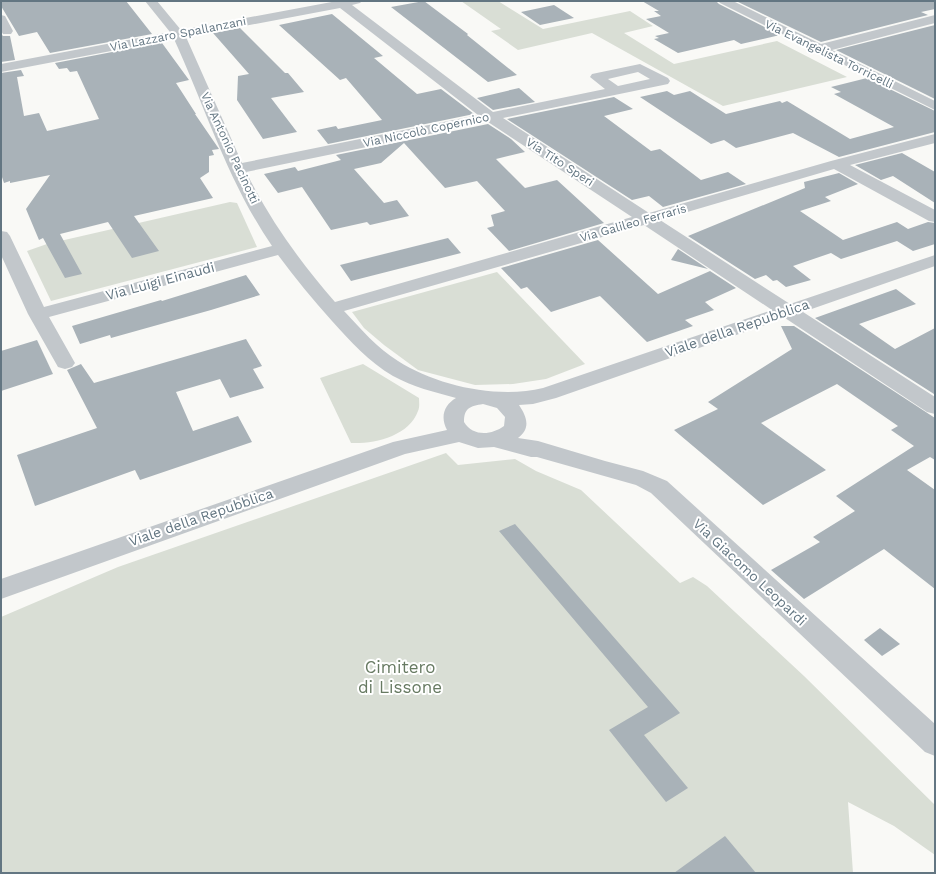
<svg xmlns="http://www.w3.org/2000/svg" width="936" height="874" viewBox="0 0 936 874" font-family="'Work Sans',sans-serif">
<style>
.green{fill:#d9ded5}
.building{fill:#a9b2b8}
.lines{fill:none;stroke-linecap:round;stroke-linejoin:round}
.minor{fill:#c2c7cb;fill-rule:evenodd}
.labels{text-anchor:middle;stroke-width:4;stroke-linejoin:round;paint-order:stroke}
.far-street-label{font-size:12px;fill:#637682;stroke:#fff}
.street-label{font-size:14px;fill:#637682;stroke:#fff}
.near-park-label{font-size:17px;fill:#677a62;stroke:#fff}
</style>
<rect width="100%" height="100%" fill="#f9f9f6"/>
<!-- green -->
<g class="green">
<polygon points="461,1 498,1 543,29 630,11 653,26 624,33 674,64 777,41 847,77 723,106 592,33 518,50 491,31 501,29"/>
<polygon points="230,202 237,203 257,247 51,301 27,251 47,244"/>
<polygon points="497,272 585,364 546,379 513,384 475,385 418,370 384,345 364,328 352,312"/>
<path d="M363 364 419 398C419 402 420 407 418 411 409 436 375 444 351 443L320 378Z"/>
<polygon points="446,453 458,465 515,459 536,471 581,490 680,583 693,577 707,586 804,676 935,805 935,855 894,826 848,802 853,873 1,873 1,617 118,567"/>
</g>
<!-- building -->
<g class="building">
<polygon points="1,1 126,1 152,34 50,53 37,32 19,36 1,6"/>
<polygon points="424,1 468,34 467,35 517,75 488,82 391,7"/>
<polygon points="642,1 716,1 719,4 780,35 741,44 734,40 678,53 654,39 659,38 655,36 669,33 646,19 661,16 654,11 659,11"/>
<polygon points="736,1 935,1 935,9 921,12 928,15 821,42"/>
<polygon points="554,5 574,18 540,25 521,12"/>
<polygon points="332,14 383,56 374,58 417,94 441,89 474,114 328,144 317,130 336,126 338,129 382,120 346,78 340,80 279,25"/>
<polygon points="935,25 935,99 836,50"/>
<polygon points="240,28 285,73 288,73 304,92 271,98 297,132 263,139 237,100 238,76 249,74 213,33"/>
<polygon points="1,34 3,36 10,36 15,60 1,62"/>
<polygon points="159,43 162,43 189,80 176,83 196,114 195,114 219,149 212,150 214,155 209,156 209,172 200,178 213,198 134,216 159,251 132,258 108,222 60,234 82,274 65,278 43,238 39,240 26,209 50,175 10,183 10,181 4,183 1,174 1,73 21,70 24,76 17,77 24,116 39,113 47,131 99,119 77,71 70,72 67,68 59,69 55,63"/>
<polygon points="867,78 935,111 935,132 839,157 793,133 736,148 724,140 711,144 640,97 667,91 674,95 690,91 726,114 780,101 782,103 787,101 850,139 894,127 834,94 841,92 831,87"/>
<polygon points="519,88 535,102 493,110 477,98"/>
<polygon points="614,97 633,109 604,116 651,151 660,149 701,180 728,172 746,184 663,207 649,196 632,200 507,119"/>
<polygon points="488,124 511,139 525,152 496,159 525,188 557,180 604,223 509,251 487,228 494,226 491,215 505,211 477,181 445,188 404,143 381,163 354,169 384,203 397,200 409,216 370,225 367,222 331,230 302,187 278,193 264,174 295,167 298,171 341,160 336,155"/>
<polygon points="902,153 935,172 935,203 893,176 881,180 855,165"/>
<polygon points="839,173 858,184 825,197 831,201 800,211 843,240 897,222 908,229 928,222 935,223 935,244 913,251 897,241 841,259 831,253 793,266 811,280 786,287 777,280 773,281 766,275 755,279 688,236 805,188 804,182"/>
<polygon points="448,238 461,253 351,281 340,265"/>
<polygon points="598,240 658,294 710,271 736,288 705,302 714,310 685,320 693,326 647,342 600,296 551,312 527,287 521,289 501,268"/>
<polygon points="678,249 708,269 671,260"/>
<polygon points="246,275 260,295 211,310 111,338 110,335 80,344 72,326 161,300 162,301"/>
<polygon points="896,289 916,304 859,324 895,349 935,328 934,394 815,318"/>
<polygon points="781,326 794,326 935,418 935,460 930,457 907,470 935,490 935,589 884,549 804,599 771,570 820,542 813,537 855,511 836,496 914,446 891,430 898,426 837,384 761,423 826,470 763,505 674,430 718,409 708,402 792,349"/>
<polygon points="246,339 262,366 253,369 264,388 230,398 220,379 176,392 193,431 238,416 252,442 140,480 135,470 35,506 17,455 97,428 67,370 81,364 94,383"/>
<polygon points="37,340 53,374 1,391 1,351"/>
<polygon points="515,524 680,713 644,735 688,788 666,802 609,730 648,707 499,531"/>
<polygon points="880,628 900,644 882,656 864,640"/>
<polygon points="725,836 756,873 674,873"/>
</g>
<g class="lines">
<!-- minor -->
<g class="minor">
<path d="M145 1H157L181 30 337 1H362L360 3 352 5 493 112 605 89 590 77 592 74 640 64 668 78 670 81 668 84 503 118 649 213 831 161 935 134V143L850 165 935 210V222L929 221 834 169 660 220 790 304 935 255V266L803 312 935 397V414L927 412 785 318 556 398 533 404 519 405C527 417 531 428 518 438L538 441 605 461 643 471 667 481 935 724V756L925 752 651 493 636 485 537 457H531L494 447 478 448 459 442 405 454 1 599V579L393 442 447 430C440 417 444 405 456 398 434 392 413 387 393 376 369 362 350 341 332 321 313 300 295 278 278 255L49 317 75 363 72 367 65 369 58 367 28 314 1 255V231L7 232 10 236 44 307 272 246C228 182 206 109 174 39L1 72V64L170 32ZM340 8 478 115 242 163 186 37ZM638 72 650 79 618 86 608 79ZM488 122 632 217 335 302C300 262 270 220 246 172ZM644 225 772 310 543 388C498 399 437 386 398 361 377 348 361 329 344 311ZM483 404 497 408 505 417 504 426C492 435 473 437 464 422 464 408 470 406 483 404Z"/>
<polygon points="718,1 733,1 821,44 935,15 935,23 832,50 935,101 935,110 720,3"/>
<polygon points="1,15 5,16 13,31 11,34 3,34 1,31"/>
</g>
</g>
<g class="labels">
<!-- far-street labels -->
<g class="far-street-label">
<text transform="translate(178 34) rotate(-11)" y="4">Via Lazzaro Spallanzani</text>
<text transform="translate(829 54) rotate(26)" y="4">Via Evangelista Torricelli</text>
<text transform="translate(426 130) rotate(-12)" y="4">Via Niccolò Copernico</text>
<text transform="translate(230 148) rotate(65)" y="4">Via Antonio Pacinotti</text>
<text transform="translate(560 162) rotate(33)" y="4">Via Tito Speri</text>
<text transform="translate(633 223) rotate(-16)" y="4">Via Galileo Ferraris</text>
</g>
<!-- street labels -->
<g class="street-label">
<text transform="translate(160 281) rotate(-15)" y="5">Via Luigi Einaudi</text>
<text transform="translate(737 328) rotate(-19)" y="5">Viale della Repubblica</text>
<text transform="translate(201 517) rotate(-19)" y="5">Viale della Repubblica</text>
<text transform="translate(750 572) rotate(43)" y="5">Via Giacomo Leopardi</text>
</g>
<!-- near-park labels -->
<g class="near-park-label">
<text x="400" y="673">Cimitero<tspan x="400" dy="20">di Lissone</tspan></text>
</g>
</g>
<!-- border -->
<rect width="936" height="874" fill="none" stroke="#637682" stroke-width="4"/>
</svg>
